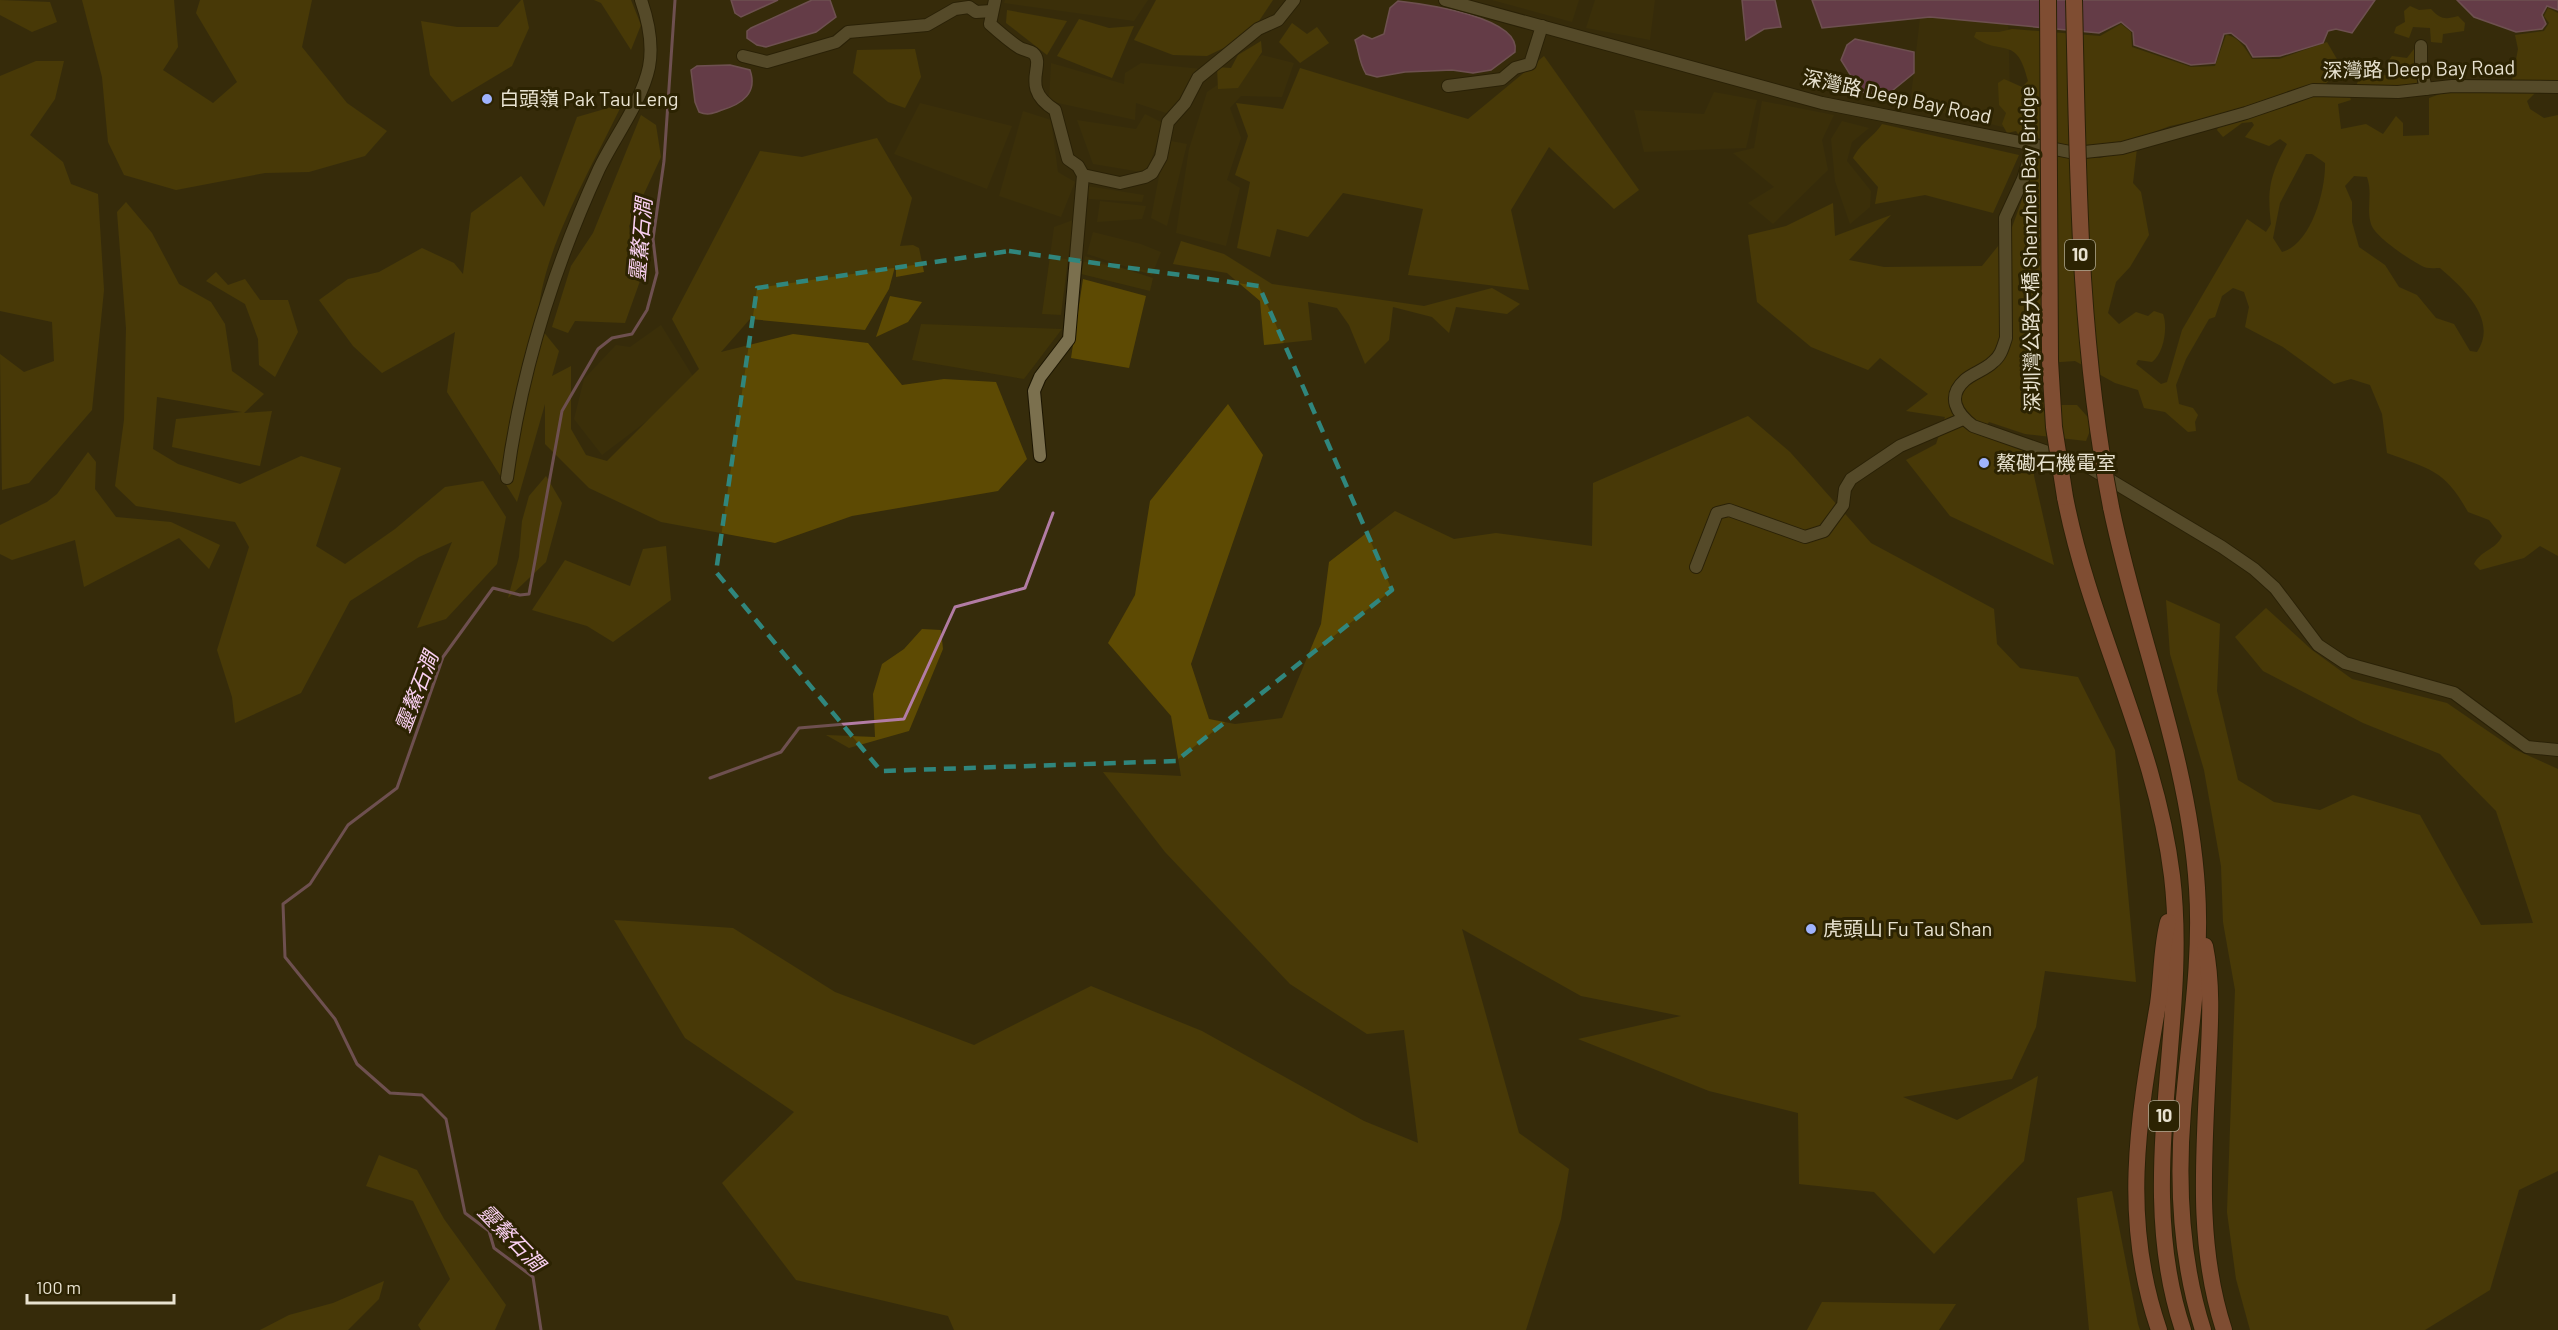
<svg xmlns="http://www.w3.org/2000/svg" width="2558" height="1330" viewBox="0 0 2558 1330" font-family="Barlow,'Noto Sans SC',sans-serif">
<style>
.built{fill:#403408}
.green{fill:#5d4a03;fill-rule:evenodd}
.water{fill:#9b5191;stroke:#b27ca4;stroke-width:1.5}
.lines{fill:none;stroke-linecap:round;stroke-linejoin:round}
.stream{stroke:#b27ca4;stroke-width:3}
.minor-casing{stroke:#1c1500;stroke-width:14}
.highway-casing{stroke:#1c1500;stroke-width:18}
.minor{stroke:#7b704e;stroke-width:12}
.highway{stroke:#d87562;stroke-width:16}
.highway-bridge-casing{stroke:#1c1500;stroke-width:18;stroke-linecap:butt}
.highway-bridge{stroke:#d87562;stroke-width:16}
.marked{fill:none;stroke:#30867d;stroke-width:4.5;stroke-dasharray:12 8;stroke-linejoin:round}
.poi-dot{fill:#9fb3fd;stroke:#2c2302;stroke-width:2}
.labels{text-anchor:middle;stroke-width:6;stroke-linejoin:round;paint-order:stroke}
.shield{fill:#2c2302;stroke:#b0a992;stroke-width:1.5}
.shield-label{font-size:18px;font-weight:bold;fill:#e8e2d0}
.street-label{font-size:20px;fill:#e8e2d0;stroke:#2c2302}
.poi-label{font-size:20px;fill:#e8e2d0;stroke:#2c2302;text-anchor:start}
.water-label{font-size:21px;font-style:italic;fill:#fad0f2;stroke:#2c2302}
</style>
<rect width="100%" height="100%" fill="#362c0b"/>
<!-- built -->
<g class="built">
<polygon points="1005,0 1148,0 1134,21 1004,3"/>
<polygon points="1492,0 1579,0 1572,22"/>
<polygon points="1595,0 1655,0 1650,40 1586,28"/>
<polygon points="1921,9 2008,18 2011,129 1910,105"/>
<polygon points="1262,55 1294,63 1282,97 1241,96 1230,108 1241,138 1227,180 1240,188 1226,246 1176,233 1189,149 1207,92"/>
<polygon points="1051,63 1124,84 1125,73 1141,63 1202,69 1169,114 1136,103 1135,120 1049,101"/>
<polygon points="1714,92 1757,100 1746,148 1644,152 1634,110 1704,114"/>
<polygon points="1762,101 1834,115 1822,140 1828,170 1773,224 1748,203 1774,187 1733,153 1754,148"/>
<polygon points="920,103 1012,126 987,189 894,154"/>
<polygon points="1023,111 1051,120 1058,172 1075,182 1061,217 999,196"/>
<polygon points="1145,114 1163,123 1147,173 1093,164 1077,120 1136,129"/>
<polygon points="1842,121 1869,128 1852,142 1847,161 1871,191 1870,207 1850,224 1835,181 1831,139"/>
<polygon points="1166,140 1187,144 1167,226 1151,218"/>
<polygon points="1087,186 1144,195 1142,202 1089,199"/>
<polygon points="1100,201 1146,206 1142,219 1097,222"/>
<polygon points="1073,220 1061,315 1042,314 1054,227"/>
<polygon points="1093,232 1141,244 1161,252 1152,275 1087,254"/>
<polygon points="1085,256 1153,278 1150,291 1081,274"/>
<polygon points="921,324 1062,329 1024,379 912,360"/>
<polygon points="661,325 697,383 602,455 574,419 584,379 616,345 630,347"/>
</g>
<!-- green -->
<g class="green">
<polygon points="0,0 50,2 57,22 32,32 0,15"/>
<polygon points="82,0 174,0 178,47 163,70 213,103 237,82 196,13 200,0 312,0 302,47 347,103 387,131 365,156 309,172 265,173 176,190 124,175 108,142 102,77"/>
<polygon points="521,0 523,0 529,28 512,66 452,102 430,75 421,21 457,27 498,27"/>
<polygon points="594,0 631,0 641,25 631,50 601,3"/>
<polygon points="1156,0 1273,0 1249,36 1207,56 1173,55 1134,40"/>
<path d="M2410 6 2419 10 2431 9C2440 19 2445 20 2458 16L2465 23 2464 31 2443 34 2442 43 2431 42 2430 28 2413 27 2409 38 2394 33 2396 27 2405 22 2404 11Z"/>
<path d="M2548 8 2558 13V91H2537L2527 101 2530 109 2544 118 2558 115V556L2540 546 2524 558 2480 570 2474 564C2481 550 2496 550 2502 536L2489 520 2468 512C2445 470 2430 469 2387 453L2382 414 2370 385 2351 379 2334 384 2283 347 2245 327 2249 307 2244 292 2233 288 2222 296 2215 317 2209 319 2186 359 2176 385 2179 404 2193 408 2198 415 2195 422 2196 431 2188 432 2165 412 2144 408 2138 390 2115 383 2075 361 2031 364 2030 396 2057 405H2077L2093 423 2086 441 2025 434 1989 422 1979 435 2034 453V476L2054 565 1950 516 1906 460 1936 444 1945 417 1906 411 1928 394 1880 358 1868 370 1811 347 1757 302 1748 235 1786 226 1833 203 1835 236 1891 215 1849 260 1884 267 1982 266 2011 230 2039 153 2100 158 2137 148 2133 183 2141 192 2149 235 2130 267 2116 282 2108 313 2119 324 2136 312 2148 316 2154 311 2163 314C2168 327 2164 353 2152 362L2138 360 2136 364 2161 384 2167 382 2182 330 2247 219 2266 232 2271 224C2267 189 2270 176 2287 144L2280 139 2269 146 2245 137 2254 125 2252 122 2242 123 2223 137 2217 130 2219 125 2312 95 2350 97 2351 100 2338 104 2341 129 2366 124 2383 134 2396 116 2403 123V136L2429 135V98L2443 93 2510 91 2518 49 2515 35 2544 31 2549 23 2544 16ZM2306 154H2312L2325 163C2326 190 2311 245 2282 252L2273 238 2280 203ZM2354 176 2367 177C2373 194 2366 208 2371 224 2375 237 2409 259 2422 266 2426 269 2435 268 2440 268 2462 287 2499 320 2477 352L2470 351 2454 324 2436 318 2417 295 2399 287 2385 265 2359 247 2352 222V202L2345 186Z"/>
<polygon points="1007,10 1067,21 1047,55 1006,23"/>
<polygon points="1079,19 1109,28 1134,26 1112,78 1057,56"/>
<polygon points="1292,23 1307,34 1317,27 1329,43 1300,63 1279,42"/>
<path d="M2121 24 2131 32 2132 47 2191 67 2215 66 2226 35C2238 36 2246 49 2252 59H2279L2327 42 2338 61 2332 63 2334 72 2326 84 2302 87 2217 116 2170 126 2122 144 2075 150 2023 141 2016 131 2007 133 2002 124 2006 113 1999 105 1998 83 2004 79 2022 87 2028 81C2017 34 2002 57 1974 37L1976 32H1999L2012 29 2100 36Z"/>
<polygon points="1261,41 1262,52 1238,88 1218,89 1217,67 1231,68 1238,55"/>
<polygon points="915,49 921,77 905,108 888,102 853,73 857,50"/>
<path d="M2414 49 2418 51 2417 86 2355 89 2361 73 2357 62 2361 61C2369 72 2373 77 2387 75L2389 60 2392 56 2407 58Z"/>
<polygon points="1544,56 1639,190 1614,209 1549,147 1511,210 1529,290 1408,275 1423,209 1343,193 1308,237 1277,229 1270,257 1237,248 1250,182 1235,175 1248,136 1236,103 1283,109 1300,68 1468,119"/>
<polygon points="36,61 64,61 55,99 30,135 63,162 71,184 98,194 104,290 92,410 29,483 2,490 0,354 24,372 54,361 52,322 0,311 0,76"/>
<path d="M622 104C593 166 537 258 538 325L559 351 552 376 571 366V429L586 455 607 461 699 369 672 319 760 151 802 157 877 138 912 198 900 246 913 245 919 248 924 272 896 277V263L889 289 865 330 750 319 721 352 793 334 868 343 902 385 944 379 996 382 1027 459 998 491 852 516 775 543 661 522 589 488 545 444V404L517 502 447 392 455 332 382 373 353 346 319 300 348 279 379 272 422 248 454 263 463 274 471 213 521 176 544 207 577 117Z"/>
<polygon points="641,115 656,125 661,157 629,226 640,281 625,323 575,321 568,333 552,327 571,266 593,233"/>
<path d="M1882 124 2019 155 1993 213 1925 195 1875 204 1878 187 1853 158C1862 141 1872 139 1882 124Z"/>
<polygon points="126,202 152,233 179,284 211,302 225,324 232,371 264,394 244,413 272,411 260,466 172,447 176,419 242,412 157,397 153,449 178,464 240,484 301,456 341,468 316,546 345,564 395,529 445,487 483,481 506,517 497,564 446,619 417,628 452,542 419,557 350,601 301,693 235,723 232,697 217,650 249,547 235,522 136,506 115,486 124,420 126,328 117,212"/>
<polygon points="1181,241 1224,254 1272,284 1424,306 1492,288 1520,304 1507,314 1456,307 1449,333 1432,317 1393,307 1389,340 1365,364 1349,325 1337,308 1308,302 1312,340 1264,345 1260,301 1227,273 1173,264"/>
<polygon points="216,272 228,285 245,279 260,300 288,300 298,332 275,377 259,365 258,339 245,304 206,281"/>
<polygon points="1083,279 1146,296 1129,368 1071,358"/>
<polygon points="890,296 922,302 908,322 876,337"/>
<polygon points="1228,404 1263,455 1191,664 1209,719 1235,724 1282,718 1321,624 1329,562 1395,511 1454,539 1496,533 1592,546 1593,483 1748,416 1790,452 1871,543 1994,609 1997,644 2020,668 2078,677 2115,750 2136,982 2045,971 2036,1027 2012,1079 1903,1097 1957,1120 2038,1076 2024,1161 1934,1254 1874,1192 1799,1184 1798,1113 1709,1091 1578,1039 1681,1016 1581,996 1462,929 1519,1133 1569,1169 1561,1219 1526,1330 954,1330 948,1316 796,1280 722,1183 794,1112 685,1038 614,920 733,928 835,992 974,1045 1091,986 1202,1031 1364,1121 1418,1143 1404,1030 1367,1034 1290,984 1165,852 1103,772 1181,776 1171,716 1108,643 1135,595 1150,501"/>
<polygon points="88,452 96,462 95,489 116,517 171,522 220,545 209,569 179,538 84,587 75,540 12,560 0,554 0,525 47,502 57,494"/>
<polygon points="546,476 562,503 546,562 508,598 519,557 522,521 529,496"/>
<polygon points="666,546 671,600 613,642 587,626 532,610 565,560 630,586 643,549"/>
<polygon points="2166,600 2220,624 2217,691 2238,780 2274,802 2320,810 2353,795 2420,815 2481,925 2533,923 2496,811 2440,754 2363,723 2263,671 2235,637 2266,608 2312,650 2352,679 2447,703 2514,749 2558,769 2558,1171 2519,1190 2490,1290 2425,1330 2250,1330 2236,1279 2227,1212 2235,990 2223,922 2221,866 2204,770 2170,654"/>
<polygon points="922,629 941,630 943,649 909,731 849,748 826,735 875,737 873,694 882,664 904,649"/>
<polygon points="379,1155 417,1170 444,1219 506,1305 495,1330 421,1330 418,1325 450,1279 413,1201 366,1186"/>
<polygon points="2112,1191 2138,1324 2140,1330 2089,1330 2077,1198"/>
<polygon points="384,1281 379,1299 348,1330 260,1330 289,1315 333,1303"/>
<polygon points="1822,1302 1956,1304 1939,1330 1807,1330"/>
</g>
<!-- water -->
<g class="water">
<polygon points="731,0 778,0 741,17 735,13"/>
<polygon points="812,0 830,0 836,17 816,32 766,47 757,45 747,38 747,31 751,28"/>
<polygon points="1742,0 1775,0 1781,27 1764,29 1746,40"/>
<polygon points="1812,0 2375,0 2352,33 2336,29 2328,31 2323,43 2280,56 2253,57 2246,45 2231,33 2224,34 2215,63 2191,65 2134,45 2133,32 2121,22 2099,33 1930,17 1822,28"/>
<polygon points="2457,0 2558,0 2558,10 2547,6 2542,15 2546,24 2542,29 2516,32 2474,17"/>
<path d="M1398 1C1424 4 1522 17 1515 52L1491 70 1473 73 1452 70 1405 72 1377 77 1366 74C1358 60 1360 54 1355 40L1363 35 1372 39 1384 34 1390 8Z"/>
<polygon points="1855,39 1914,52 1914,73 1887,95 1861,92 1841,60 1847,45"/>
<path d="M730 65 750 70C758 93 742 104 722 110 714 113 708 116 699 112L695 102 691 70 697 66Z"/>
</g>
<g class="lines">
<!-- stream -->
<g class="stream">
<polyline points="710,778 781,752 799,728 904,719 955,607 1025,588 1053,513"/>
<polyline points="541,1330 533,1277 494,1248 489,1231 465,1213 446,1119 422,1095 390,1093 357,1064 335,1019 285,957 283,904 310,884 348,825 397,788 443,657 493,588 520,595 529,594 562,411 598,349 612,338 632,334 647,310 657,273 653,239 664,161 675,0"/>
</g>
<!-- minor casing -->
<g class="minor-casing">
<g id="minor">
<path d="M995 0 990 24C1000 33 1009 41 1020 48 1024 50 1030 51 1033 53 1047 65 1018 87 1055 110L1068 159 1078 166 1083 175 1069 339 1040 377 1034 391 1040 456"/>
<polyline points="1445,0 1822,103 2075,153 2122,148 2246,113 2313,90 2398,92 2452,86 2558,87"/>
<polyline points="2421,46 2421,67 2426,89"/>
<polyline points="743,56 767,62 836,42 848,32 927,25 955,9 969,7 976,12 992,11"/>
<polyline points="1448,86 1502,79 1515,68 1530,64 1542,26"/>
<path d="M2033 146 2023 179 2005 218 2006 338C2003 347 2001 356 1993 362 1985 370 1973 373 1965 380 1946 397 1957 414 1973 426L2085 465 2222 547 2254 569 2275 588 2318 645 2345 663 2454 693 2527 747 2558 750"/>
<polyline points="1083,175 1120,183 1145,177 1152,173 1161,157 1168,122 1185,103 1198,78 1258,29 1278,20 1294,0"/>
<path d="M507 478C521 372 554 267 599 169 614 138 642 101 649 67 653 46 648 20 641 0"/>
<polyline points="1696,567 1717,513 1729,510 1805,537 1824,531 1843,505 1845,489 1851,479 1900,446 1963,419"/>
</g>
</g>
<!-- highway casing -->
<g class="highway-casing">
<g id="highway">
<path d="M2065 497C2090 627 2156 744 2172 876 2190 1027 2133 1181 2183 1330"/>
<path d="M2111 507C2137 634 2189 758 2197 888 2202 962 2189 1036 2183 1110 2177 1184 2180 1258 2203 1330"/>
<path d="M2205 946C2213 985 2210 1028 2208 1068 2204 1157 2196 1244 2224 1330"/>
<path d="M2159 1330C2120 1217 2139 1116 2158 1004 2162 977 2161 948 2168 922"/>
</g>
</g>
<!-- minor -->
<use href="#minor" class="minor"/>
<!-- highway -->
<use href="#highway" class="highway"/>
<!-- highway-bridge casing -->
<g class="highway-bridge-casing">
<g id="highway-bridge">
<polyline points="2048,0 2050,361 2054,427 2065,497"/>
<path d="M2074 0C2078 173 2078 337 2111 507"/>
</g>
</g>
<!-- highway-bridge -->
<use href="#highway-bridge" class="highway-bridge"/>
</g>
<!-- marked area -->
<path d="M0 0H2558V1330H0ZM1009 251 1259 286 1392 590 1176 761 881 771 716 572 757 288Z" fill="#362c0b" fill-opacity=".55" fill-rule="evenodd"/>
<path class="marked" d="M1009 251 1259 286 1392 590 1176 761 881 771 716 572 757 288Z"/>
<!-- markers -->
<g class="poi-dot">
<circle cx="487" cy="99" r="6"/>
<circle cx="1984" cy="463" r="6"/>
<circle cx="1811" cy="929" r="6"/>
</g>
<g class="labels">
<!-- shield labels -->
<g class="shield">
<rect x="2065" y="240" width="30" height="30" rx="4.5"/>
<rect x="2149" y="1101" width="30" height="30" rx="4.5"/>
</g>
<g class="shield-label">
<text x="2080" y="261">10</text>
<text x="2164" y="1122">10</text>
</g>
<!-- street labels -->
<g class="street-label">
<text transform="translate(2419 69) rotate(-1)" y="7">深灣路 Deep Bay Road</text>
<text transform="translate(1897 97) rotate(12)" y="7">深灣路 Deep Bay Road</text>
<text transform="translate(2030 249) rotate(-91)" y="7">深圳灣公路大橋 Shenzhen Bay Bridge</text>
</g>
<!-- poi labels -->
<g class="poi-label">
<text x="499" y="106">白頭嶺 Pak Tau Leng</text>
<text x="1996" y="470">鰲磡石機電室</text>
<text x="1823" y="936">虎頭山 Fu Tau Shan</text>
</g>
<!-- water labels -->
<g class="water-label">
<text transform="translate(641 240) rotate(-85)" y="7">靈鰲石澗</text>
<text transform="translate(417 692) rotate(-69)" y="7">靈鰲石澗</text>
<text transform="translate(511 1238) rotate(46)" y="7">靈鰲石澗</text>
</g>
</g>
<!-- scale -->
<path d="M27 1294v9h147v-9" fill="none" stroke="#e8e2d0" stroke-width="3"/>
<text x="36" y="1294" font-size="18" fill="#e8e2d0" stroke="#2c2302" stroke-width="4.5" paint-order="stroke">100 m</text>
</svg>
